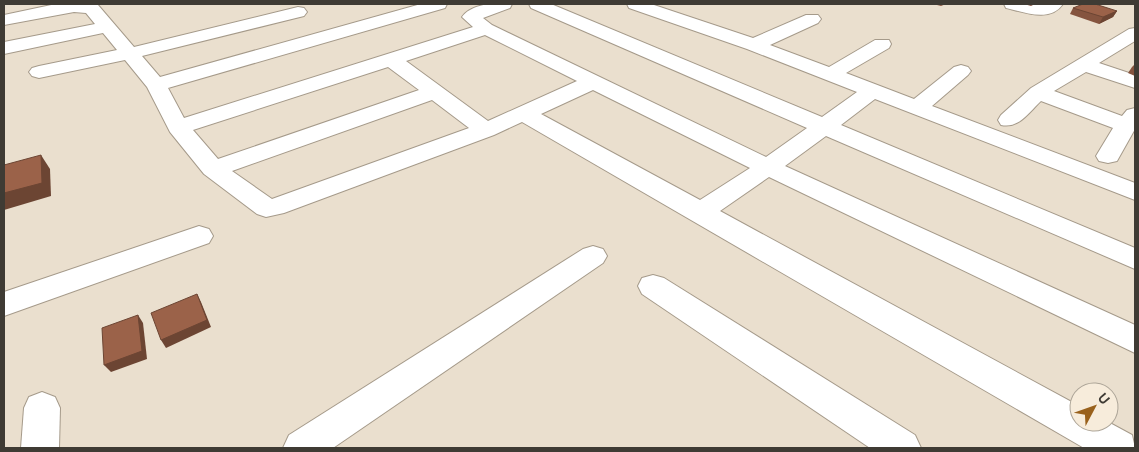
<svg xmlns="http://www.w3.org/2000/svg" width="1139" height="452" viewBox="0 0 1139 452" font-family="'DM Sans',sans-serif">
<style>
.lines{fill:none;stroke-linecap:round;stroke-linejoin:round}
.street-casing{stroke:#a59a8a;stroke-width:2}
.street{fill:#fff;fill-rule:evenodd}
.wall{fill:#85543f}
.shaded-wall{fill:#6c4533}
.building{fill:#9b6249;stroke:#6c4533}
</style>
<rect width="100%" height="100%" fill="#eadfce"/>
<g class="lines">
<!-- street casing -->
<g class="street-casing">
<g id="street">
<path d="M56 4 98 5 134 47 298 7 304 8 307 12 304 16 142 56 160 77 421 4H447L445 8 168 88 184 118 473 27 462 17C472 3 498 3 512 4L510 8 483 18 492 25 766 157 807 128 531 8 529 4H551L822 117 857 92 747 49 629 8 627 4H651L753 38 806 15H818L821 19 818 23 770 45 829 67 875 40H889L891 44 889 48 846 73 914 99 954 67 961 65 968 67 971 71 968 75 932 106 1135 183V200L875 99 841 125 1135 248V269L826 136 785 166 1135 325V353L769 177 720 211 1079 406V422H1108L1132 435 1135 448H1084L522 122 494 135 284 213 266 217 257 214 204 174 170 132 147 87 125 60 39 78 32 76 29 72 32 68 39 66 117 50 103 33 4 54V42L95 24 86 13 74 12 4 25V15ZM485 35 577 81 488 121 406 61ZM388 67 419 90 218 159 193 130ZM593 90 750 168 700 200 541 114ZM432 100 469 128 272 199 232 171Z"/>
<path d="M1004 4H1063C1050 23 1024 12 1006 8Z"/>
<path d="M1135 28V41L1099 63 1135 75V88L1086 72 1054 91 1122 116 1127 110 1135 108V129L1117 161 1108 163 1099 161 1096 156 1113 128 1041 101C1029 112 1019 129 1001 125L998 120 1001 115 1031 88 1129 29Z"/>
<polygon points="199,226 209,229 213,236 209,243 4,316 4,292"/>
<polygon points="593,246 603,249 607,256 603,263 333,448 283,448 289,435 583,249"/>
<polygon points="653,275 664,278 915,435 921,448 870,448 642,294 638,286 642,278"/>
<polygon points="42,392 55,397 60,408 59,448 21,448 24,408 29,397"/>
</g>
</g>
<!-- street -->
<use href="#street" class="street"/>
</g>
<!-- wall -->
<g class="wall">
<polygon points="933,4 946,4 941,6"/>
<polygon points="1024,4 1035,4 1031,6"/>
<polygon points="1073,8 1117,11 1113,17 1099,24 1070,14"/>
<polygon points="1135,64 1135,76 1128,73 1132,67"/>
</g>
<!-- shaded-wall -->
<g class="shaded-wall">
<polygon points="1117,11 1113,17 1099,24 1103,17"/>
<polygon points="41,155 50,169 51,196 4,210 4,193"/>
<polygon points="197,294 201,302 211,327 166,348 161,340"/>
<polygon points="138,315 143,323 147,359 111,372 104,365"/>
</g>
<!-- building -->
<g class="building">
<polygon points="1083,4 1095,4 1117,11 1103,17 1073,8"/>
<polygon points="41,155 42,183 4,193 4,165"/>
<polygon points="197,294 207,320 161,340 151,313"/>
<polygon points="138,315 142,351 104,365 102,328"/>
</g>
<!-- border -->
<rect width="1139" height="452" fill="none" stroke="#3f3b34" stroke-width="10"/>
<!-- north arrow -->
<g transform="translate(1094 407) rotate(49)"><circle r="24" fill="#f7ecdb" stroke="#ada598"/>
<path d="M0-4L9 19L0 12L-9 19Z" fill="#99611c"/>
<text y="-8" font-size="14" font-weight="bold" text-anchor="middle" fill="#3f3b34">U</text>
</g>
</svg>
